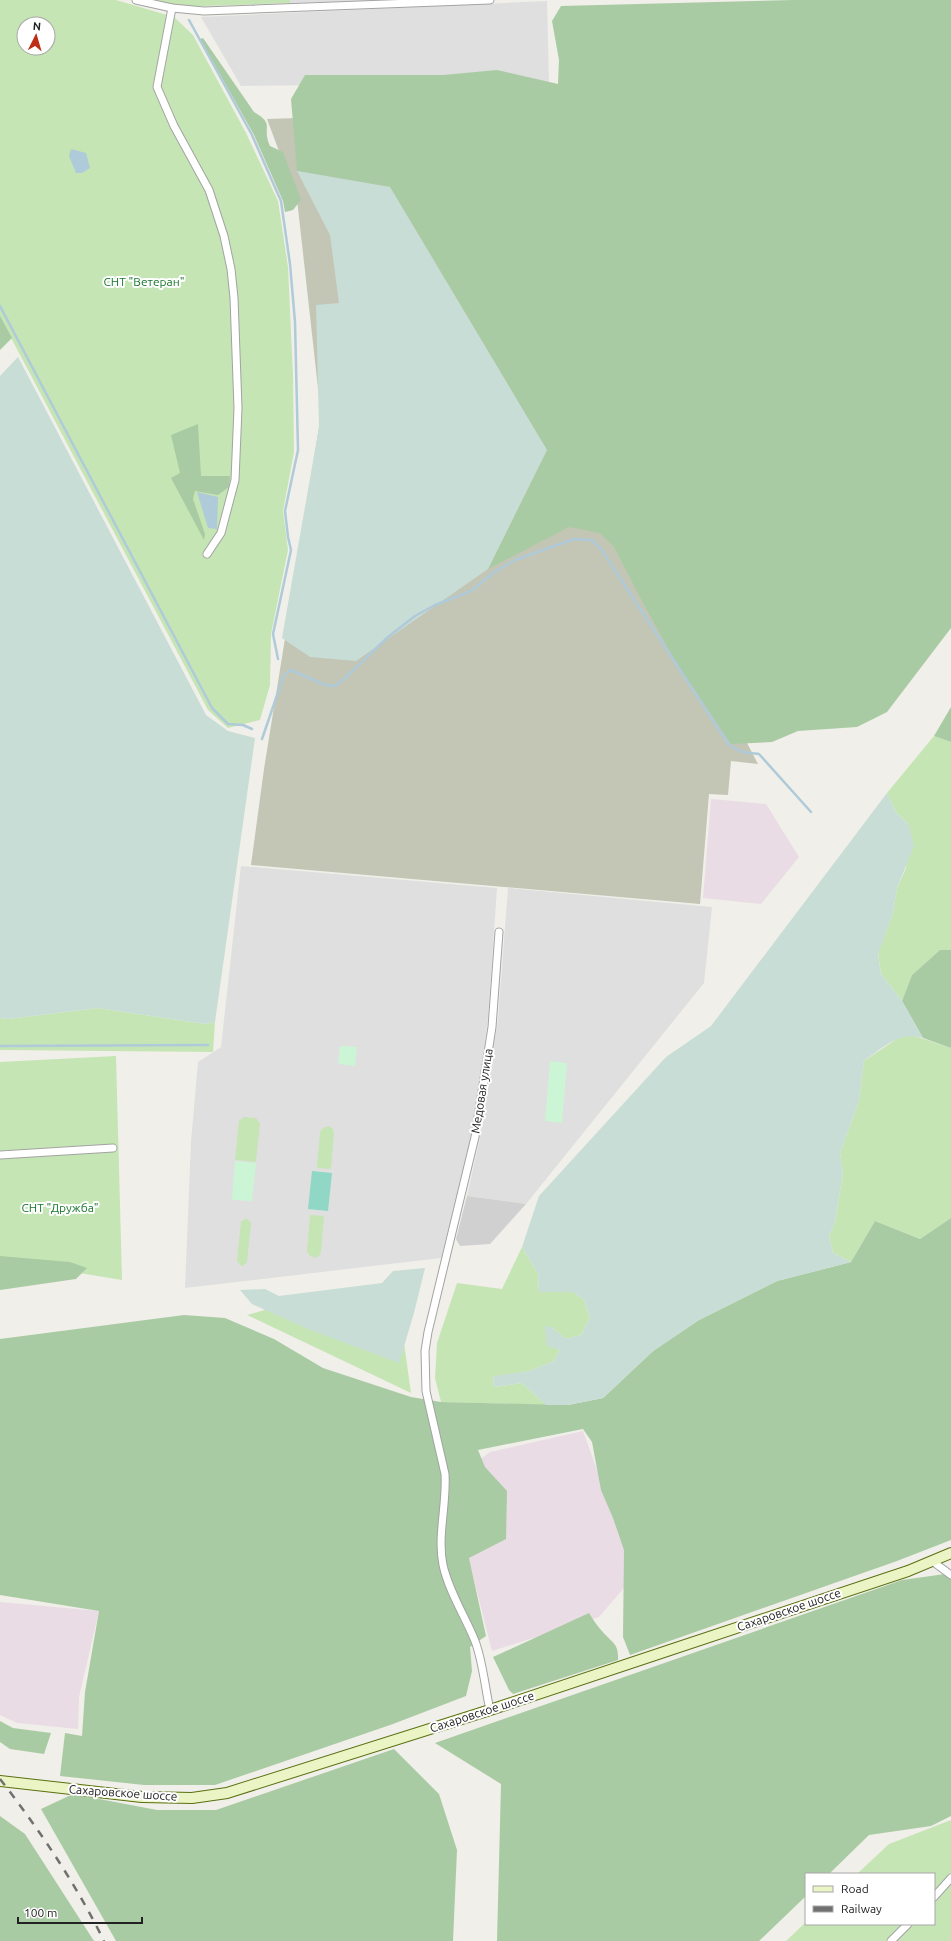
<svg xmlns="http://www.w3.org/2000/svg" width="951" height="1941" viewBox="0 0 951 1941" font-family="Ubuntu,sans-serif">
<style>
.residential{fill:#dfdfdf}
.industrial{fill:#e9dce5}
.religious{fill:#d0d0d0}
.construction{fill:#c3c5b5}
.grass{fill:#c6e5b5;fill-rule:evenodd}
.forest{fill:#a9cba3}
.wetland{fill:#c8ddd6}
.park{fill:#ccf5d5}
.pitch{fill:#90d7c5}
.water{fill:#afcad9}
.lines{fill:none;stroke-linecap:round;stroke-linejoin:round}
.stream{stroke:#afcad9;stroke-width:2.5}
.minor-casing{stroke:#a3a3a3;stroke-width:9}
.secondary-casing{stroke:#597011;stroke-width:12}
.minor{stroke:#fff;stroke-width:7}
.secondary{stroke:#ebf4c4;stroke-width:10}
.rail{stroke:#707070;stroke-width:2.5;stroke-dasharray:8 8;stroke-linecap:butt}
.labels{text-anchor:middle;stroke-width:4;stroke-linejoin:round;paint-order:stroke}
.park-label{font-size:12px;fill:#18772d;stroke:#fff}
.street-label{font-size:12px;fill:#222;stroke:#fff}
</style>
<rect width="100%" height="100%" fill="#f1efe9"/>
<!-- residential -->
<g class="residential">
<polygon points="290,0 402,0 290,3"/>
<polygon points="547,1 549,83 241,86 201,17"/>
<polygon points="241,866 497,888 488,1018 478,1093 468,1153 441,1258 185,1288 191,1142 198,1062 221,1047"/>
<polygon points="508,888 712,907 704,983 526,1204 467,1196 480,1138 498,1019"/>
</g>
<!-- industrial -->
<g class="industrial">
<polygon points="711,799 766,804 799,857 761,904 703,898"/>
<polygon points="583,1431 635,1575 599,1617 492,1651 467,1552 466,1470 490,1452"/>
<polygon points="0,1602 99,1611 79,1697 78,1729 17,1723 0,1715"/>
</g>
<!-- religious -->
<polygon class="religious" points="467,1196 526,1204 490,1244 460,1246 456,1239"/>
<!-- construction -->
<polygon class="construction" points="420,114 758,764 731,761 728,795 709,794 700,904 251,865 264,769 321,415 297,199 267,119"/>
<!-- grass -->
<g class="grass">
<path d="M0 0H116L174 17 193 35 246 133 278 201 288 267 293 375 294 452 283 511 288 550 271 634 270 685 260 720 228 728 208 710 0 317ZM24 24H48V48H24Z"/>
<polygon points="144,0 290,0 290,3 176,7"/>
<polygon points="934,736 951,742 951,950 940,950 912,975 902,1001 881,974 878,953 893,913 897,888 906,868 909,825 896,812 887,793"/>
<polygon points="98,1008 205,1024 215,1022 213,1052 0,1050 0,1018 8,1019"/>
<polygon points="912,1035 951,1048 951,1218 920,1239 875,1221 851,1262 833,1253 829,1236 835,1222 843,1173 840,1153 859,1101 864,1061 898,1038"/>
<polygon points="116,1056 122,1280 0,1260 0,1062"/>
<polygon points="244,1117 256,1118 260,1123 256,1162 235,1160 239,1121"/>
<polygon points="329,1126 333,1129 334,1133 331,1169 317,1168 320,1132 323,1128"/>
<polygon points="310,1215 324,1216 321,1252 319,1256 315,1258 309,1255 307,1251"/>
<polygon points="245,1219 248,1219 251,1223 247,1262 243,1266 240,1265 237,1261 241,1222"/>
<polygon points="522,1247 538,1274 539,1292 573,1292 584,1300 590,1318 581,1335 566,1339 550,1326 556,1348 560,1350 554,1361 530,1371 493,1377 494,1387 522,1383 546,1405 441,1402 435,1378 437,1343 457,1283 502,1289"/>
<polygon points="397,1293 411,1393 247,1315 293,1302"/>
<polygon points="951,1820 951,1941 786,1941 806,1922 806,1924 934,1924 934,1874 857,1874 889,1844"/>
</g>
<!-- forest -->
<g class="forest">
<polygon points="793,0 951,0 951,628 887,712 857,727 798,731 772,742 731,744 674,659 642,601 614,547 600,533 569,527 488,569 547,450 390,187 297,171 291,99 305,75 443,75 497,70 558,84 559,60 552,21 561,6"/>
<path d="M203 38 254 112C276 125 261 126 270 146L283 152 301 200 293 210 285 212 283 201 254 135 200 39Z"/>
<polygon points="0,316 12,338 0,350"/>
<polygon points="198,424 201,476 230,476 229,487 218,495 195,491 193,499 205,534 204,540 171,478 180,473 171,435"/>
<polygon points="951,707 951,742 934,736"/>
<polygon points="940,950 951,950 951,1048 923,1038 902,1001 912,975"/>
<polygon points="951,1218 951,1540 897,1561 630,1655 623,1637 624,1550 613,1518 601,1490 592,1442 583,1429 478,1450 485,1467 507,1491 506,1539 469,1558 486,1636 470,1647 472,1671 466,1696 393,1724 215,1785 144,1785 60,1776 65,1733 82,1736 85,1692 99,1611 0,1595 0,1339 184,1315 225,1318 274,1339 323,1368 411,1397 441,1402 568,1405 603,1398 653,1351 699,1320 777,1281 851,1262 875,1221 920,1239"/>
<polygon points="0,1256 70,1262 87,1268 76,1279 0,1290"/>
<polygon points="945,1574 951,1578 951,1816 931,1826 869,1835 829,1874 806,1874 806,1896 759,1941 497,1941 501,1784 435,1743 902,1580"/>
<path d="M589 1613C593 1619 597 1626 602 1631 612 1643 619 1643 618 1660L513 1694 509 1690 493 1657Z"/>
<polygon points="0,1721 13,1728 51,1733 44,1754 10,1749 0,1742"/>
<polygon points="394,1749 439,1794 457,1850 453,1941 116,1941 41,1809 73,1794 157,1810 216,1810"/>
<polygon points="0,1816 25,1834 94,1941 0,1941"/>
</g>
<!-- wetland -->
<g class="wetland">
<polygon points="297,171 390,187 547,450 488,569 356,661 310,657 282,638 319,427 316,305 339,303 330,235"/>
<polygon points="18,357 206,715 228,731 255,738 215,1022 205,1024 98,1008 8,1019 0,1018 0,376"/>
<path d="M887 793 896 812 909 825 914 846 897 888 893 913 878 954 881 974 902 1001 923 1038C899 1031 883 1048 864 1061L859 1101 840 1153 843 1173 835 1222 829 1236 833 1253 851 1262 777 1281 699 1320 653 1351 603 1398 568 1405H546L522 1383 494 1387 493 1376 530 1371 554 1361 560 1350 547 1346 545 1327 550 1326 566 1339 581 1335 590 1318 584 1300 573 1292H539L538 1274 522 1247 539 1196 666 1057 711 1026Z"/>
<polygon points="425,1268 414,1313 399,1363 308,1329 252,1304 240,1290 265,1289 279,1296 382,1283 393,1271"/>
</g>
<!-- park -->
<g class="park">
<polygon points="340,1046 357,1047 355,1066 338,1064"/>
<polygon points="550,1061 567,1063 562,1123 545,1121"/>
<polygon points="235,1161 256,1163 252,1201 232,1200"/>
</g>
<!-- pitch -->
<polygon class="pitch" points="312,1171 332,1173 328,1211 308,1209"/>
<!-- water -->
<g class="water">
<polygon points="71,149 86,153 90,168 82,173 76,173 69,156"/>
<polygon points="197,492 218,497 217,529 208,528"/>
</g>
<g class="lines">
<!-- stream -->
<g class="stream">
<polyline points="189,20 252,135 281,201 290,264 295,322 298,450 285,511 288,537 291,550 273,634 278,659"/>
<polyline points="0,306 212,708 228,724 243,725 252,729"/>
<polyline points="262,739 284,675 291,670 325,685 335,686 344,679 388,637 415,616 435,605 471,591 493,573 515,560 574,539 592,540 601,549 729,745 742,752 759,754 811,812"/>
<polyline points="0,1046 208,1045"/>
</g>
<!-- minor casing -->
<g class="minor-casing">
<g id="minor">
<polyline points="136,0 172,8 204,11 490,0"/>
<polyline points="172,8 157,87 174,126 209,190 224,236 231,269 234,298 238,408 235,480 221,533 207,554"/>
<polyline points="0,1155 113,1148"/>
<polyline points="932,1561 951,1575"/>
<path d="M490 1710C485 1688 483 1662 475 1641 465 1616 449 1592 443 1565 437 1536 447 1504 445 1474L426 1391 425 1351 428 1332 475 1137 492 1027 499 932"/>
<polyline points="934,1897 951,1878"/>
<polyline points="891,1941 908,1924"/>
</g>
</g>
<!-- secondary casing -->
<g class="secondary-casing">
<polyline id="secondary" points="0,1781 142,1797 192,1798 227,1793 490,1710 670,1650 908,1571 951,1553"/>
</g>
<!-- minor -->
<use href="#minor" class="minor"/>
<!-- secondary -->
<use href="#secondary" class="secondary"/>
<!-- rail -->
<path class="rail" d="M0 1779C39 1829 76 1884 104 1941"/>
</g>
<g class="labels">
<!-- park labels -->
<g class="park-label">
<text x="144" y="286">СНТ "Ветеран"</text>
<text x="60" y="1212">СНТ "Дружба"</text>
</g>
<!-- street labels -->
<g class="street-label">
<text transform="translate(482 1091) rotate(-81)" y="4">Медовая улица</text>
<text transform="translate(789 1610) rotate(-19)" y="4">Сахаровское шоссе</text>
<text transform="translate(482 1712) rotate(-18)" y="4">Сахаровское шоссе</text>
<text transform="translate(123 1793) rotate(4)" y="4">Сахаровское шоссе</text>
</g>
</g>
<!-- legend -->
<rect x="805" y="1873" width="130" height="52" fill="#ffffff" stroke="#a7a7a7"/>
<rect x="813" y="1886" width="20" height="6" fill="#ebf4c4" stroke="#a7a7a7"/>
<text x="841" y="1893" font-size="12" fill="#222222">Road</text>
<rect x="813" y="1906" width="20" height="6" fill="#707070" stroke="#a7a7a7"/>
<text x="841" y="1913" font-size="12" fill="#222222">Railway</text>
<!-- north arrow -->
<g transform="translate(36 36) rotate(5)"><circle r="19" fill="#ffffff" stroke="#a7a7a7"/>
<path d="M0-3L7 15L0 10L-7 15Z" fill="#be2d15"/>
<text y="-6" font-size="11" font-weight="bold" text-anchor="middle" fill="#222222">N</text>
</g>
<!-- scale -->
<path d="M18 1917v6h124v-6" fill="none" stroke="#222222" stroke-width="2"/>
<text x="24" y="1917" font-size="12" fill="#222222" stroke="#ffffff" stroke-width="3" paint-order="stroke">100 m</text>
</svg>
